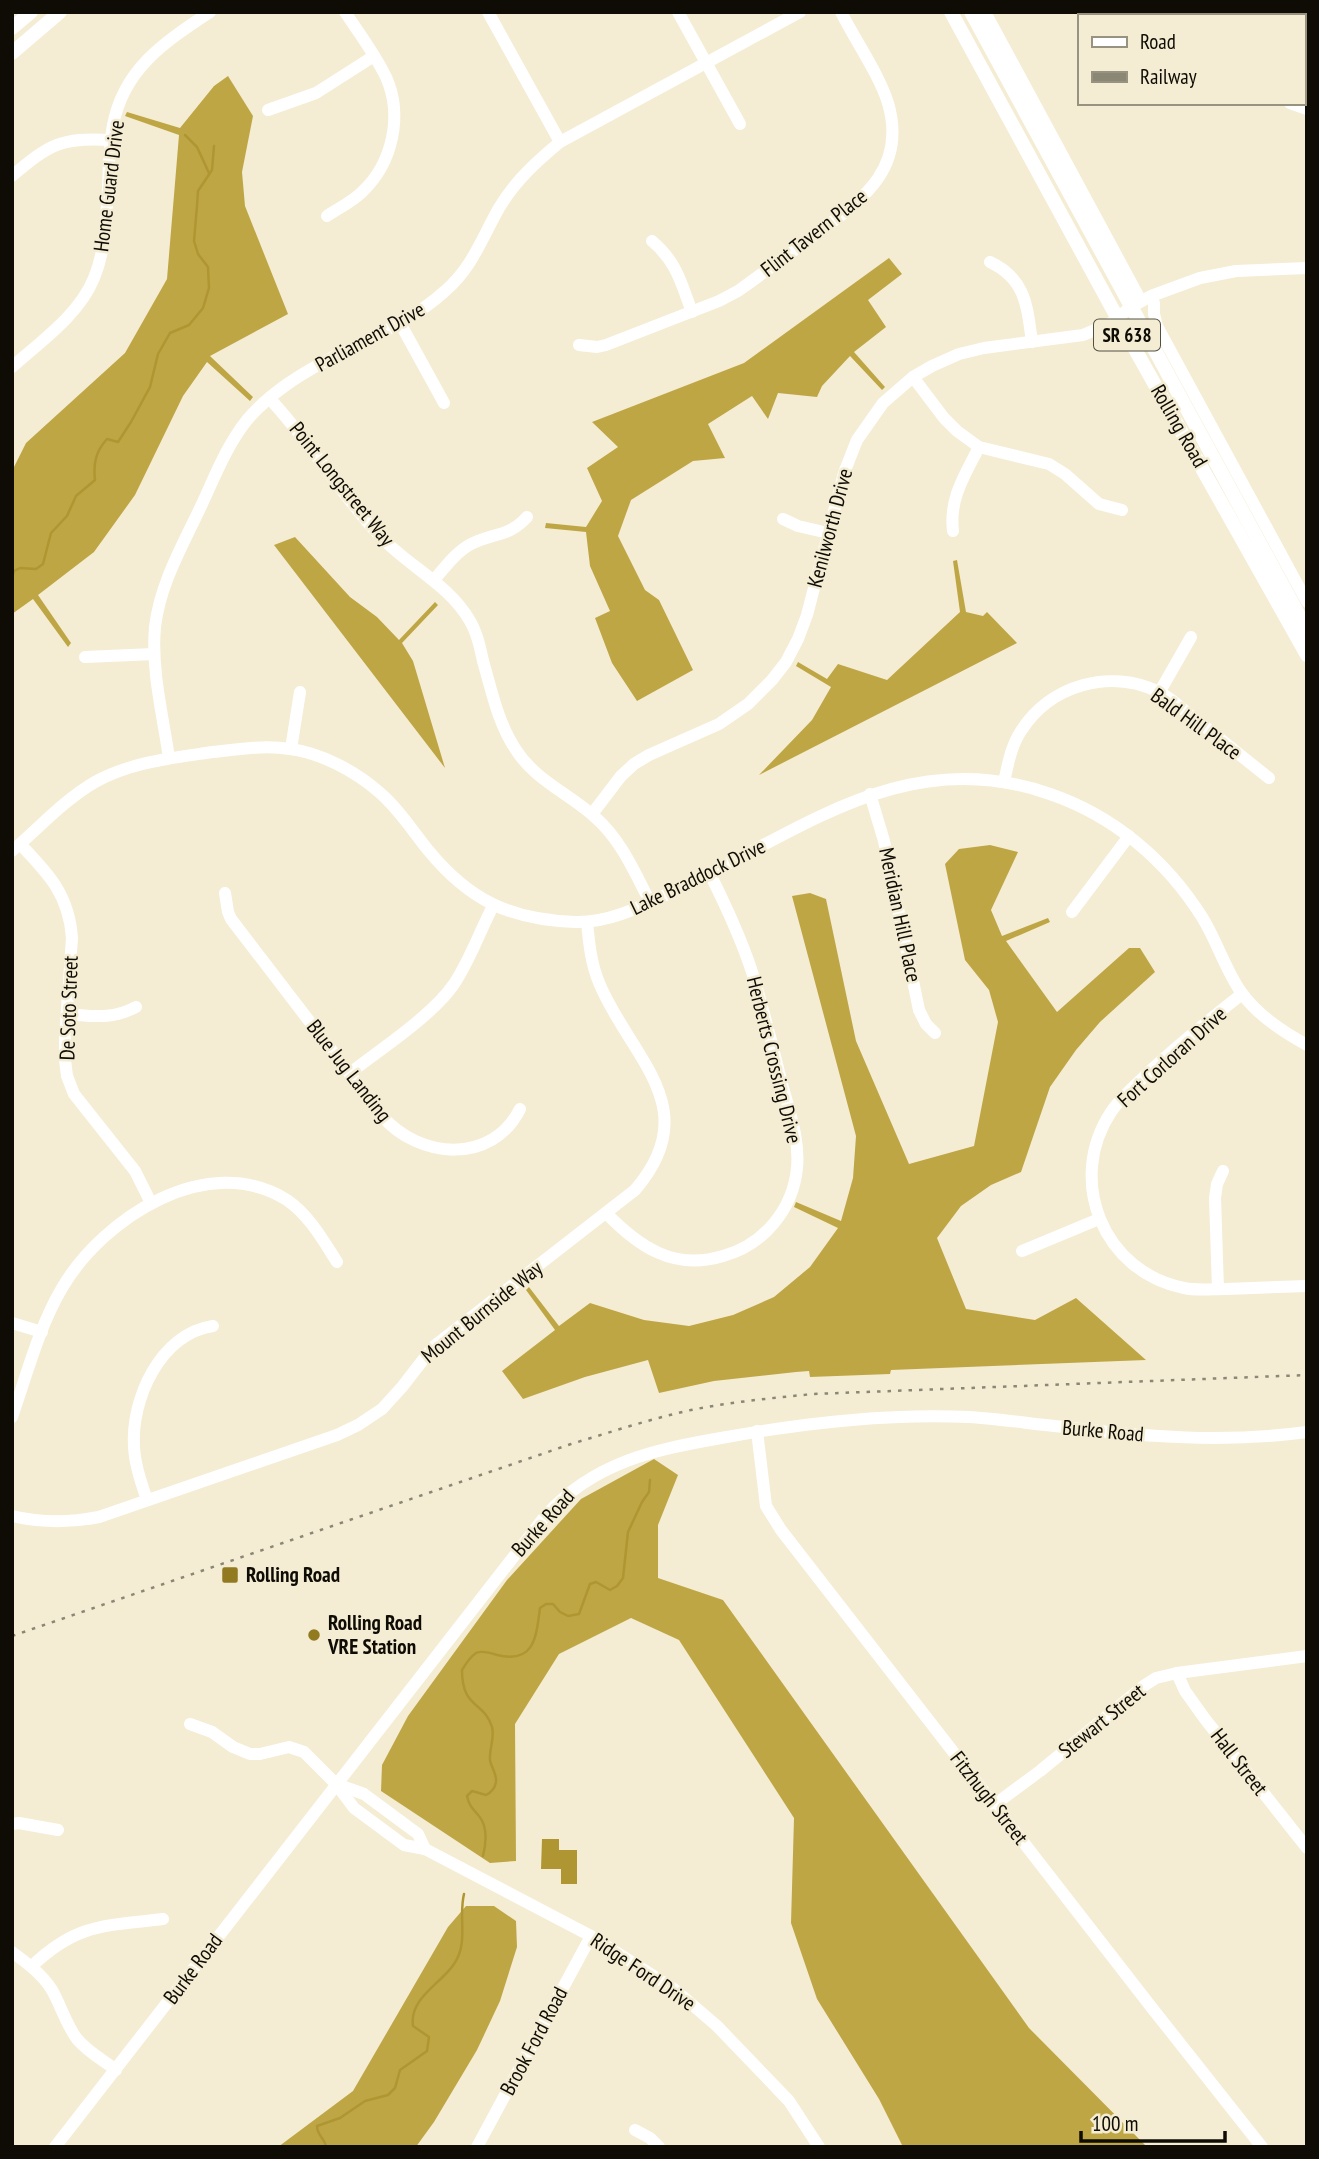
<svg xmlns="http://www.w3.org/2000/svg" width="1319" height="2159" viewBox="0 0 1319 2159" font-family="'PT Sans Narrow',sans-serif">
<style>
.forest{fill:#bfa645}
.water{fill:#af9633}
.lines{fill:none;stroke-linecap:round;stroke-linejoin:round}
.stream{stroke:#af9633;stroke-width:2.5}
.minor{stroke:#fff;stroke-width:12}
.major{stroke:#fff;stroke-width:14}
.rail{stroke:#8b8775;stroke-width:2.5;stroke-dasharray:3.5 7;stroke-linecap:butt}
.poi-dot{fill:#917a20;stroke:#f4edd4;stroke-width:2.5}
.labels{text-anchor:middle;stroke-width:5;stroke-linejoin:round;paint-order:stroke}
.shield{fill:#f4edd4;stroke:#535042;stroke-width:2}
.shield-label{font-size:19px;font-weight:bold;fill:#0e0c04}
.street-label{font-size:21px;fill:#0e0c04;stroke:#f4edd4}
.poi-label{font-size:21px;font-weight:bold;fill:#0e0c04;stroke:#f4edd4;text-anchor:start}
</style>
<rect width="100%" height="100%" fill="#f4edd4"/>
<!-- forest -->
<g class="forest">
<polygon points="228,76 253,116 242,172 245,206 288,314 210,356 253,397 250,401 207,362 183,396 135,495 94,552 38,595 71,643 68,647 33,599 12,614 12,471 26,443 125,353 167,279 179,135 125,116 127,112 180,128 214,86"/>
<polygon points="889,258 902,274 868,300 886,327 854,352 885,387 882,390 850,356 822,386 817,397 778,393 768,419 752,396 708,424 725,458 693,461 631,500 618,536 645,590 659,600 693,670 637,701 612,663 595,618 610,611 590,566 586,532 545,528 546,523 586,527 602,501 587,468 618,447 592,422 744,363"/>
<polygon points="295,537 350,597 377,617 399,640 435,602 438,605 402,643 413,661 445,768 274,545"/>
<polygon points="957,560 966,612 983,616 987,612 1017,643 759,775 812,720 831,687 796,666 798,662 827,679 838,664 887,680 960,612 953,561"/>
<polygon points="990,845 1018,852 991,910 1002,936 1048,918 1050,922 1006,941 1057,1012 1129,948 1140,948 1155,972 1100,1022 1076,1050 1050,1087 1021,1172 991,1185 961,1206 937,1238 966,1309 1035,1320 1076,1298 1146,1360 891,1370 890,1374 810,1377 809,1371 796,1372 714,1381 659,1393 648,1360 585,1377 523,1399 502,1371 555,1330 526,1290 529,1287 559,1326 590,1303 644,1320 689,1326 733,1315 774,1297 810,1267 838,1228 794,1207 796,1202 841,1221 853,1178 856,1136 792,896 810,893 826,899 856,1041 909,1164 974,1146 998,1022 989,990 965,960 945,864 959,849"/>
<polygon points="654,1459 678,1475 658,1525 658,1578 723,1600 1029,2028 1147,2147 903,2147 879,2099 817,1999 791,1923 794,1818 679,1640 631,1618 559,1654 515,1724 516,1861 490,1863 381,1791 382,1765 408,1716 507,1580 581,1499"/>
<polygon points="466,1906 494,1906 516,1921 517,1947 500,2001 477,2050 434,2122 418,2144 416,2147 278,2147 353,2091 448,1927"/>
</g>
<!-- water -->
<polygon class="water" points="542,1839 559,1839 559,1850 577,1850 577,1884 561,1884 561,1869 541,1869"/>
<g class="lines">
<!-- stream -->
<g class="stream">
<polyline points="185,135 197,147 209,173"/>
<path d="M12 578 14 571 20 568 36 569 43 564 51 533 67 516 76 496 95 480C93 463 96 451 107 439L118 442 131 422 150 387 158 354 170 333 189 325 203 308 209 288 208 267 198 254 194 241 197 206 198 191 212 170 214 146"/>
<path d="M483 1856C486 1844 488 1827 479 1816 473 1809 469 1806 467 1796L472 1791 486 1795C492 1792 495 1788 496 1782 497 1774 491 1767 490 1760 489 1749 495 1738 492 1727 484 1701 462 1709 462 1670 465 1665 470 1657 476 1653 482 1650 491 1653 497 1655 535 1664 536 1637 540 1608L546 1604H553L560 1612 568 1616 579 1614 590 1584 596 1582 610 1590 617 1586 623 1578 628 1532 642 1502 649 1492 650 1480"/>
<path d="M326 2147C325 2138 317 2136 317 2126L340 2118 365 2101 388 2095 395 2088 400 2070 427 2051 429 2037 413 2026C409 1998 441 1984 454 1964 469 1942 458 1918 464 1894"/>
</g>
<!-- minor -->
<g class="minor">
<polyline points="488,12 560,142"/>
<polyline points="678,12 740,124"/>
<polyline points="985,12 1141,301"/>
<polyline points="1155,12 1158,16"/>
<polyline points="1290,103 1307,109"/>
<polyline points="268,110 316,93 374,56"/>
<path d="M12 176C50 144 61 137 111 140"/>
<path d="M327 216C339 208 352 202 362 192 393 163 403 115 386 77 375 54 359 33 345 12"/>
<path d="M652 241C677 262 681 283 692 312"/>
<path d="M990 262C1026 279 1027 306 1032 342"/>
<polyline points="1154,303 1154,314 1157,326 1307,602"/>
<polyline points="400,323 444,403"/>
<path d="M579 345 597 347 606 345 719 301 738 291C763 273 788 255 812 237 859 202 908 171 888 103 879 74 855 40 841 12"/>
<path d="M12 367C41 341 79 315 94 278 104 254 105 230 107 205 109 179 108 151 113 125 124 68 165 42 210 12"/>
<polyline points="913,377 944,418 957,431 979,447 1049,464 1065,474 1099,504 1122,510"/>
<path d="M269 398C309 440 339 492 378 534 407 566 448 583 470 621 477 633 480 647 483 661 492 692 498 723 516 750 536 781 570 794 596 818 621 840 635 873 650 902"/>
<polyline points="783,519 798,526 828,533"/>
<path d="M953 531C949 498 965 475 979 447"/>
<path d="M434 580C445 567 456 552 471 544 493 533 509 537 527 517"/>
<polyline points="85,657 154,654"/>
<polyline points="1159,693 1191,637"/>
<polyline points="291,749 300,692"/>
<path d="M169 758C163 716 151 670 155 627 160 583 184 543 202 504 215 476 227 445 247 420 258 407 272 395 286 385 336 349 399 333 445 291 472 268 482 238 499 208 515 181 536 162 560 142L800 12"/>
<path d="M1004 782C1008 764 1011 746 1021 731 1050 685 1110 668 1159 692 1173 699 1185 712 1198 721 1221 740 1245 759 1269 778"/>
<polyline points="870,794 884,841 919,1010 926,1024 935,1033"/>
<polyline points="592,814 621,776 634,764 649,755 719,724 748,704 772,680 786,662 798,639 807,615 844,473 857,440 883,403 913,377 932,366 959,354 984,348 1083,335 1111,323 1131,307 1151,296 1200,278 1236,271 1307,268"/>
<path d="M20 844C49 874 69 895 72 938L65 1037V1060L67 1076 74 1094 135 1171 151 1203"/>
<path d="M12 851C39 828 64 800 95 782 131 762 172 758 213 752 238 749 265 745 290 749 321 753 355 771 379 792 398 808 412 830 428 850 469 900 510 920 575 922 611 923 644 905 676 890 800 832 905 743 1050 794 1114 816 1166 860 1202 917 1217 941 1225 969 1241 992 1257 1015 1283 1032 1307 1045"/>
<path d="M225 893 228 912 231 919 382 1116C419 1159 492 1165 520 1109"/>
<polyline points="1072,912 1129,836"/>
<path d="M1242 994C1210 1019 1178 1045 1148 1073 1135 1086 1121 1097 1111 1112 1066 1180 1103 1272 1184 1288 1198 1291 1212 1289 1226 1289 1253 1288 1280 1287 1307 1286"/>
<path d="M67 1014C94 1016 111 1020 136 1007"/>
<path d="M350 1073C382 1048 432 1016 454 984 470 960 480 931 493 906"/>
<path d="M606 1213C639 1247 674 1271 723 1256 764 1245 793 1209 797 1168 800 1138 788 1108 781 1080 772 1044 763 1007 752 972 741 938 726 906 710 874"/>
<polyline points="1022,1251 1099,1219"/>
<polyline points="1218,1289 1215,1198 1217,1184 1223,1171"/>
<polyline points="12,1323 42,1332"/>
<path d="M12 1417C27 1374 39 1327 62 1288 103 1218 208 1150 287 1200 309 1215 323 1240 337 1262"/>
<polyline points="757,1431 766,1506 781,1530 1152,2008 1262,2147"/>
<path d="M147 1500C141 1482 135 1465 134 1447 131 1399 160 1334 213 1326"/>
<path d="M12 1516C41 1523 69 1523 99 1517L337 1435 358 1425 382 1409 402 1387 433 1347 635 1190C706 1108 631 1058 600 985 591 965 589 943 587 922"/>
<polyline points="1177,1673 1185,1691 1205,1719 1307,1848"/>
<polyline points="190,1724 212,1732 233,1747 250,1754 260,1754 289,1747 304,1752 336,1784 354,1808 404,1845 425,1849 591,1936 674,1989 717,2026 789,2101 819,2147"/>
<polyline points="336,1784 364,1794 418,1834 425,1849"/>
<polyline points="994,1805 1040,1771 1145,1685 1156,1678 1177,1673 1307,1656"/>
<polyline points="12,1824 19,1823 58,1830"/>
<path d="M12 1952C27 1963 42 1974 52 1990 61 2006 66 2024 77 2039 88 2052 103 2060 116 2070"/>
<path d="M32 1966C77 1923 105 1926 163 1919"/>
<polyline points="635,2130 650,2138 659,2147"/>
<path d="M55 2147 546 1515C595 1462 653 1450 721 1438 803 1423 886 1413 969 1417 1001 1419 1032 1424 1064 1427 1145 1437 1226 1443 1307 1432"/>
<polyline points="477,2147 591,1936"/>
</g>
<!-- major -->
<g class="major">
<polyline points="951,12 1118,319 1307,655"/>
<polyline points="971,12 1307,630"/>
<polyline points="12,28 31,12"/>
<polyline points="12,53 60,12"/>
</g>
<!-- rail -->
<path class="rail" d="M12 1636 571 1444C611 1432 650 1419 691 1410 731 1402 772 1398 813 1394L1307 1375"/>
</g>
<!-- markers -->
<g class="poi-dot">
<rect x="221" y="1566" width="18" height="18" rx="3.5"/>
<circle cx="314" cy="1635" r="7"/>
</g>
<g class="labels">
<!-- shield labels -->
<rect class="shield" x="1094" y="319.5" width="66" height="31" rx="5"/>
<g class="shield-label">
<text x="1127" y="342">SR 638</text>
</g>
<!-- street labels -->
<g class="street-label">
<text transform="translate(109 186) rotate(-83)" y="7">Home Guard Drive</text>
<text transform="translate(814 233) rotate(-38)" y="7">Flint Tavern Place</text>
<text transform="translate(370 337) rotate(-29)" y="7">Parliament Drive</text>
<text transform="translate(1179 426) rotate(60)" y="7">Rolling Road</text>
<text transform="translate(342 484) rotate(51)" y="7">Point Longstreet Way</text>
<text transform="translate(830 528) rotate(-75)" y="7">Kenilworth Drive</text>
<text transform="translate(1196 724) rotate(36)" y="7">Bald Hill Place</text>
<text transform="translate(698 877) rotate(-26)" y="7">Lake Braddock Drive</text>
<text transform="translate(900 915) rotate(78)" y="7">Meridian Hill Place</text>
<text transform="translate(69 1008) rotate(-88)" y="7">De Soto Street</text>
<text transform="translate(1172 1057) rotate(-42)" y="7">Fort Corloran Drive</text>
<text transform="translate(774 1060) rotate(76)" y="7">Herberts Crossing Drive</text>
<text transform="translate(349 1071) rotate(52)" y="7">Blue Jug Landing</text>
<text transform="translate(482 1312) rotate(-39)" y="7">Mount Burnside Way</text>
<text transform="translate(1103 1431) rotate(5)" y="7">Burke Road</text>
<text transform="translate(543 1523) rotate(-48)" y="7">Burke Road</text>
<text transform="translate(1102 1721) rotate(-39)" y="7">Stewart Street</text>
<text transform="translate(1239 1762) rotate(52)" y="7">Hall Street</text>
<text transform="translate(989 1798) rotate(52)" y="7">Fitzhugh Street</text>
<text transform="translate(193 1969) rotate(-53)" y="7">Burke Road</text>
<text transform="translate(643 1972) rotate(34)" y="7">Ridge Ford Drive</text>
<text transform="translate(534 2041) rotate(-62)" y="7">Brook Ford Road</text>
</g>
<!-- poi labels -->
<g class="poi-label">
<text x="246" y="1582">Rolling Road</text>
<text x="328" y="1630">Rolling Road<tspan x="328" dy="24">VRE Station</tspan></text>
</g>
</g>
<!-- border -->
<rect width="1319" height="2159" fill="none" stroke="#0e0c04" stroke-width="28"/>
<!-- legend -->
<rect x="1078" y="14" width="228" height="91" fill="#f4edd4" stroke="#989381" stroke-width="2"/>
<rect x="1092" y="37" width="35" height="10" fill="#ffffff" stroke="#989381" stroke-width="2"/>
<text x="1140" y="49" font-size="21" fill="#0e0c04">Road</text>
<rect x="1092" y="72" width="35" height="10" fill="#8b8775" stroke="#989381" stroke-width="2"/>
<text x="1140" y="84" font-size="21" fill="#0e0c04">Railway</text>
<!-- scale -->
<path d="M1081 2131v10h144v-10" fill="none" stroke="#0e0c04" stroke-width="3.5"/>
<text x="1092" y="2131" font-size="21" fill="#0e0c04" stroke="#f4edd4" stroke-width="5" paint-order="stroke">100 m</text>
</svg>
